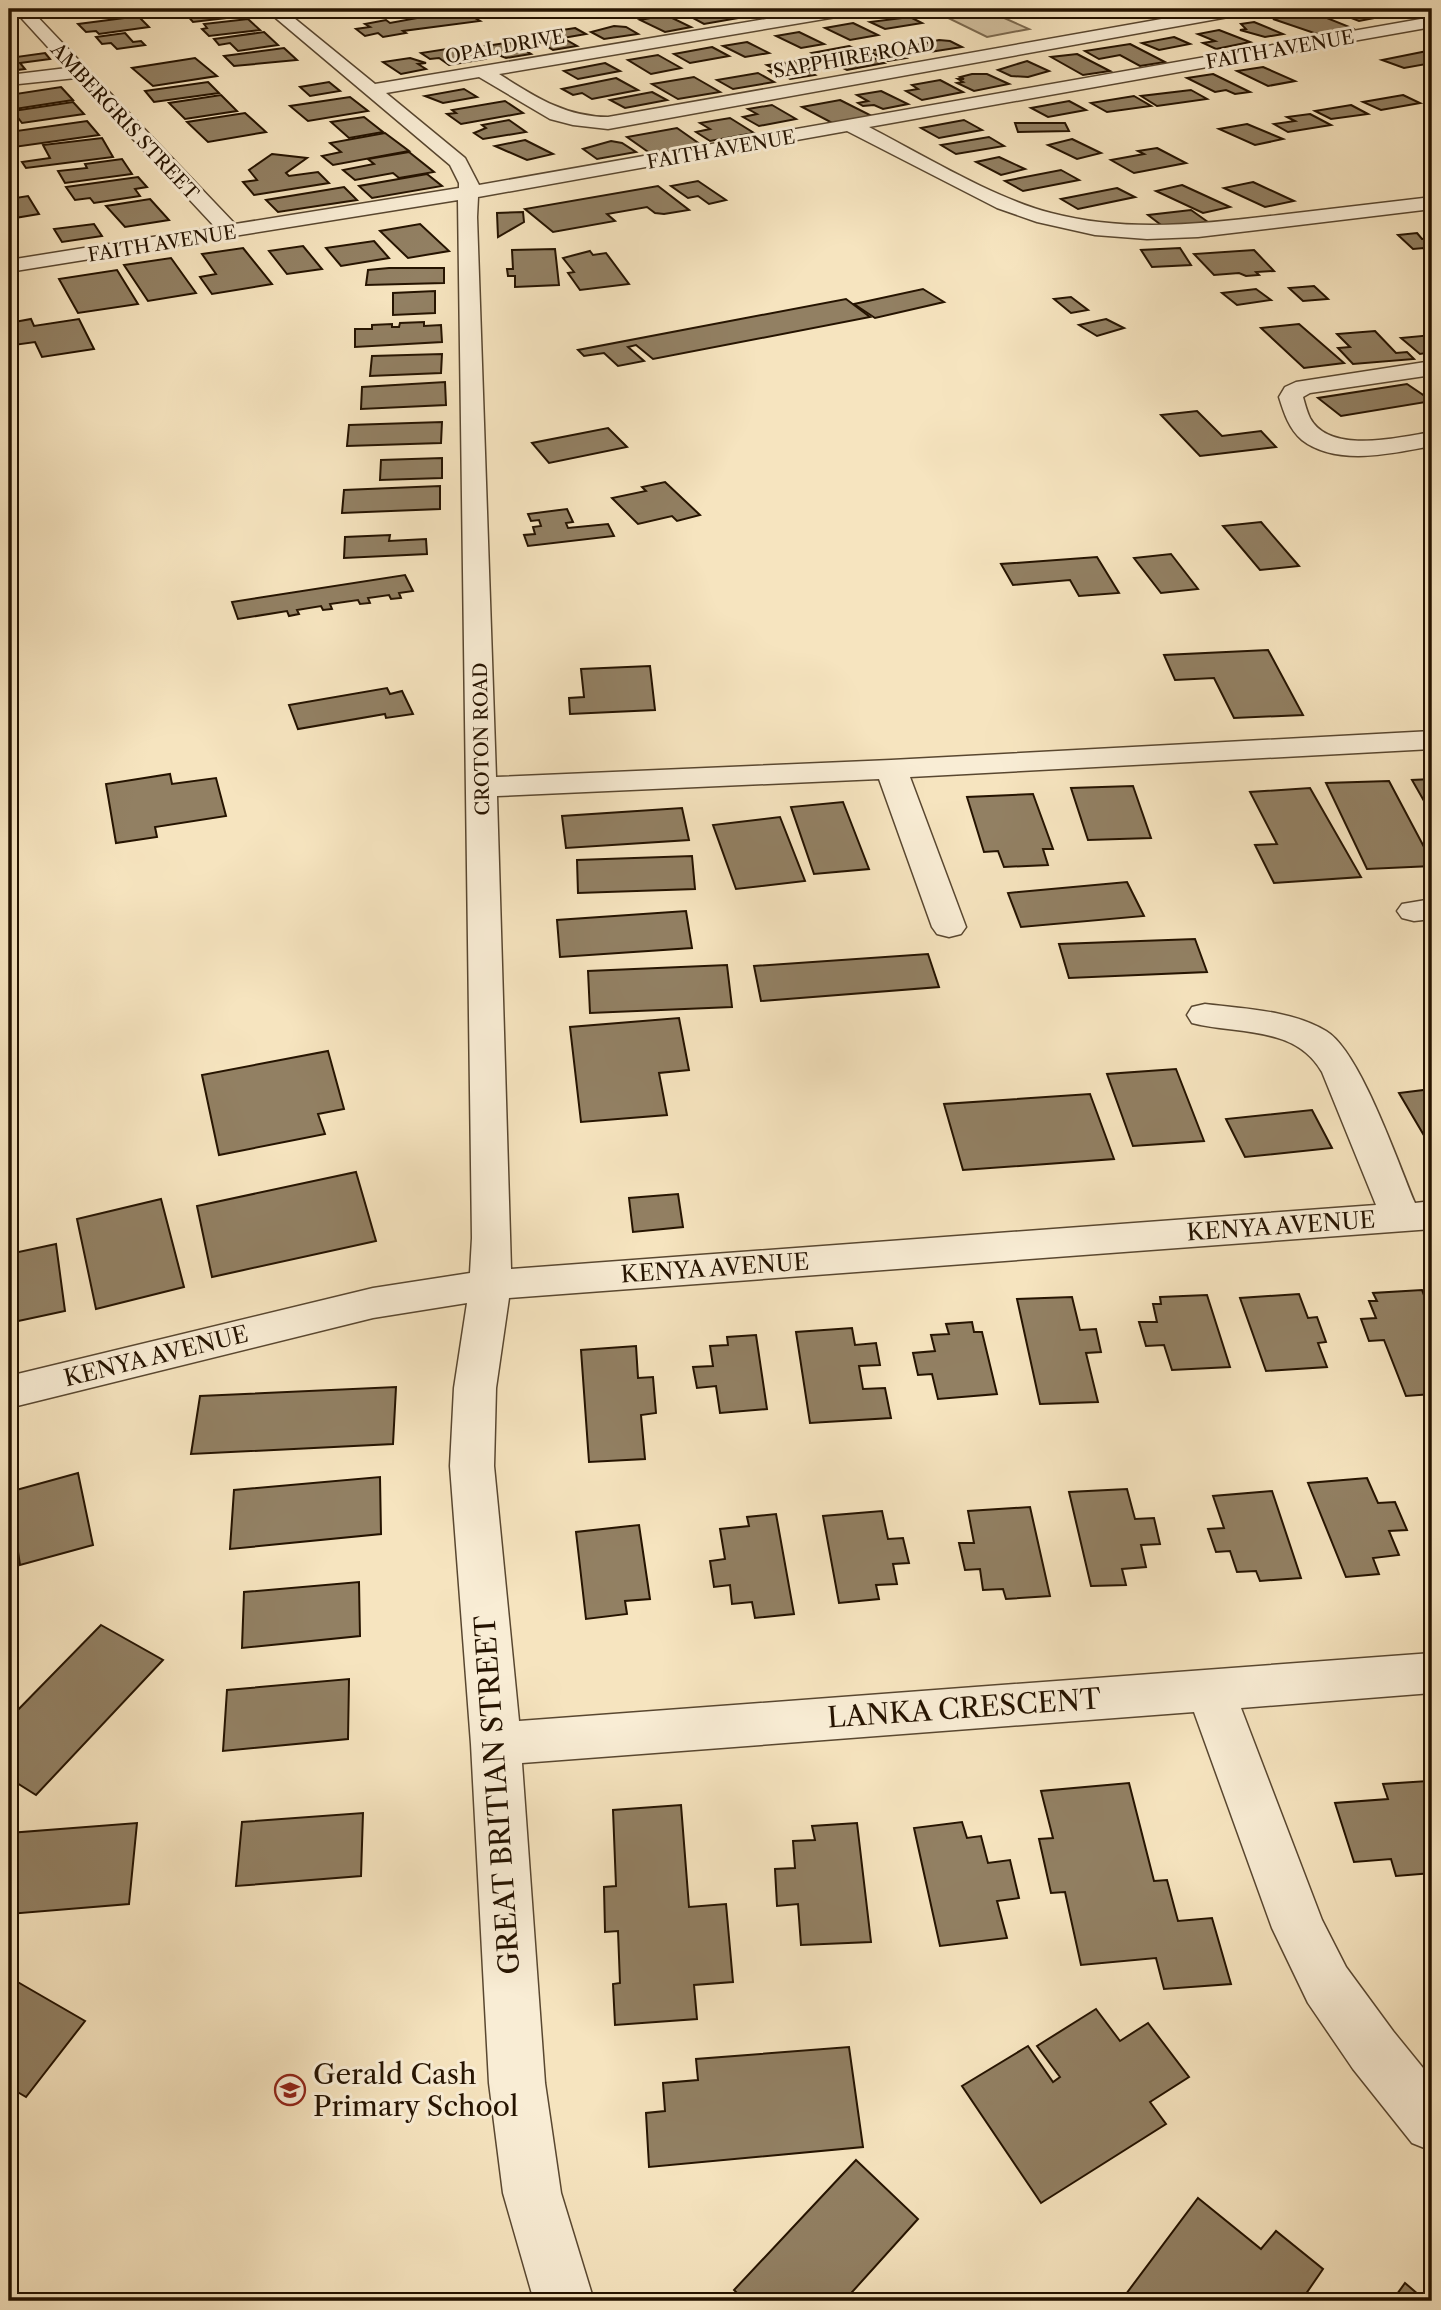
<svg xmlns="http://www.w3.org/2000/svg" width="1441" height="2310" viewBox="0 0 1441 2310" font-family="'Libre Caslon Text',serif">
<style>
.green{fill:#d2c09f;stroke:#7c6a50;stroke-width:2}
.building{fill:#928063;stroke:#251300;stroke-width:2}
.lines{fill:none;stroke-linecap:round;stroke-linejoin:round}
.minor-casing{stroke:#594730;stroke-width:3}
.minor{fill:#f9edd5;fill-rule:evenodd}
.labels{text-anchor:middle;stroke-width:6;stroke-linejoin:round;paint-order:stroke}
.far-street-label{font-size:19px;fill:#251300;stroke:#f9edd5}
.street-label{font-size:23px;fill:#251300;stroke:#f9edd5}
.near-street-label{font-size:28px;fill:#251300;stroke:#f9edd5}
.near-poi-label{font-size:28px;fill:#251300;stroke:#f9edd5;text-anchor:start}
</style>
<rect width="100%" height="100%" fill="#f6e4bf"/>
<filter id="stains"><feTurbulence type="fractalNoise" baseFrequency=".00286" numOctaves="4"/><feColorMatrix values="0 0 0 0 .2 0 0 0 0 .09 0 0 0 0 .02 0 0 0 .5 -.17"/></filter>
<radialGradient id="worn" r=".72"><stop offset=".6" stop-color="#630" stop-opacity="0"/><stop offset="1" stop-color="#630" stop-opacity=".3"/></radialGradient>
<!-- green -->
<polygon class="green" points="972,9 984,9 1029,29 987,37 940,14"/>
<!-- building -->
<g class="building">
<polygon points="201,9 242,9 244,11 230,13 235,17 193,22 185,13 203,11"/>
<polygon points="1085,9 1130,9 1098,14"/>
<polygon points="1343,9 1351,12 1367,9 1385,16 1359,21 1333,11"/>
<polygon points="461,10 480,21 403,31 406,33 383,37 378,33 365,36 356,29 370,27 365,24 386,20 390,23"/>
<polygon points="730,10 744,17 704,24 691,17"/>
<polygon points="1304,14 1314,17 1322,16 1352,28 1317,34 1273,19"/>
<polygon points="666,15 691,27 665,32 640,20"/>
<polygon points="132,17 140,18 149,27 99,34 96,31 86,32 78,24"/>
<polygon points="910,17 922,23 885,29 870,22"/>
<polygon points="248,19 260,30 209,36 202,29 207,28 204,24"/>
<polygon points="1254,22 1283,34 1265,37 1240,30 1246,29 1241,24"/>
<polygon points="853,23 878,35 850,40 825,28"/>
<polygon points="614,26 626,27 638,34 604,39 591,32"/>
<polygon points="575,28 586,34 563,38 577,46 553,50 529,35"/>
<polygon points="1219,30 1250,42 1216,49 1203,43 1215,41 1198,34"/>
<polygon points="264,32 278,45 238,51 230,43 219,45 214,39"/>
<polygon points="799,32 824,44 801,48 776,36"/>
<polygon points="125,33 133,42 141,41 145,45 117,49 111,43 102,44 96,37"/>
<polygon points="1174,37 1190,44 1159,50 1142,43"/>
<polygon points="939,40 950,41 962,47 930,52 917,45"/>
<polygon points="512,42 531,54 506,58 485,50 491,49 486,46"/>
<polygon points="747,42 769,53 745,57 723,46"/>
<polygon points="1130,44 1165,62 1140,66 1120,55 1099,59 1085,51"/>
<polygon points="466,46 485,59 449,65 439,58 430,59 421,53"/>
<polygon points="849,46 884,63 847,70 812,53"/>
<polygon points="712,47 729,56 690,63 674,54"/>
<polygon points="284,48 297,60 234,66 224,56"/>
<polygon points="886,48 906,58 888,61 868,51"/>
<polygon points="1432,50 1432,63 1404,68 1382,60"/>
<polygon points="45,53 50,59 20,63 25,69 9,71 9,58"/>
<polygon points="1077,54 1110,71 1083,75 1051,57"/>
<polygon points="658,55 681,68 651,74 628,60"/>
<polygon points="195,58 217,76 153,86 132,68"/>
<polygon points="410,58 426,63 418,64 426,69 401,74 383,62"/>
<polygon points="797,61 812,69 807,70 815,75 790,79 785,75 777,77 769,71 776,70 767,65"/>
<polygon points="1027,61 1049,71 1028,77 1011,76 998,70"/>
<polygon points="605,63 620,71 578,79 564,71"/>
<polygon points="1263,67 1295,81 1268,86 1237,71"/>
<polygon points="758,73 774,82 733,89 717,80"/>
<polygon points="972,74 987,74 1009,84 974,91 957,83 963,82 958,79 964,79 960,77"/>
<polygon points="1213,74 1250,92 1235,94 1226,90 1215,92 1187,78"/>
<polygon points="694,77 720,92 678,99 652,84"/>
<polygon points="616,78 638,90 592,99 582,93 573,95 562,89"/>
<polygon points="940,80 963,92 922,100 906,91 918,89 912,85"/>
<polygon points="208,82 219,93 154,102 145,91"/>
<polygon points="329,82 340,91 310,96 300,87"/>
<polygon points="61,87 73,100 15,109 9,104 9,95"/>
<polygon points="464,89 477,97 443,103 425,96"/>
<polygon points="1191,90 1207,99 1157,106 1141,96"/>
<polygon points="881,91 908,104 883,109 874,105 863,106 858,103 868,101 857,95"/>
<polygon points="652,92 667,100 625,108 610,100"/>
<polygon points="221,95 237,111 185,119 169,103"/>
<polygon points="1403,95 1420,103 1381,110 1363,102"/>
<polygon points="1134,96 1151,106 1107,112 1091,103"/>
<polygon points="350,97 368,111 308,121 290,106"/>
<polygon points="840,100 874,117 836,125 802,107"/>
<polygon points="505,101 523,113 461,124 447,114 456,113 452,110"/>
<polygon points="1069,101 1086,110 1048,117 1031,108"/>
<polygon points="73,102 84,114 22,123 13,111"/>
<polygon points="772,105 796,119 759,126 743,117 757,114 748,109"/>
<polygon points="1351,105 1368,114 1331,119 1315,111"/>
<polygon points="245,113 266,132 208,142 187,122"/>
<polygon points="1310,114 1331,125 1288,132 1274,124 1295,121 1287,117"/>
<polygon points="364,117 383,132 349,138 331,122"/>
<polygon points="730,118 754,133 710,141 696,132 710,129 700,123"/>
<polygon points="509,120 526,132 483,139 474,133 486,128 482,125"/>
<polygon points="964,120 982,130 939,138 921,128"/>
<polygon points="87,121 99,135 14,147 9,140 9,132"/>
<polygon points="1015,123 1065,123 1069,131 1018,132"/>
<polygon points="1247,124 1283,139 1255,145 1219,129"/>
<polygon points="677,128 704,147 654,156 627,137"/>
<polygon points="385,133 409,151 333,165 322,156 341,152 330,143"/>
<polygon points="989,137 1004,146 956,154 941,145"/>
<polygon points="102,138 113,157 26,168 22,162 50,158 43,145"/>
<polygon points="1072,139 1101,153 1077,159 1048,145"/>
<polygon points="525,140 553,154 527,160 495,146"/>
<polygon points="611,141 622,143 636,152 597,159 583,149"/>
<polygon points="1157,148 1186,163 1134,173 1111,160 1144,154 1138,151"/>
<polygon points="409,152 434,172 399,178 393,173 355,180 343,170 374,164 368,159"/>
<polygon points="272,154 307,158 286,173 289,176 318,172 329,183 254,195 243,182 257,180 249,170"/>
<polygon points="999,157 1025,169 1001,175 976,162"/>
<polygon points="122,159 132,174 65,183 58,171 87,168 85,164"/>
<polygon points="1061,170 1079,180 1023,191 1005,181"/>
<polygon points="427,174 442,186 372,198 359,186"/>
<polygon points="138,177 147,187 135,189 140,196 94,203 90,198 75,200 66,187"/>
<polygon points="698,181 726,200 709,204 698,196 688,198 671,186"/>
<polygon points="1253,182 1294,201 1265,207 1224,188"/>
<polygon points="1182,185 1230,207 1203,213 1156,191"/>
<polygon points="658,186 689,210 664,214 655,213 647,207 607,214 615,221 553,232 525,209"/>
<polygon points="344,187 357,200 278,212 266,200"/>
<polygon points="1117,188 1135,197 1078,209 1061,199"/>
<polygon points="28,196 39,214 9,219 9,199"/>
<polygon points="150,199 169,220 125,227 106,206"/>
<polygon points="1191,210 1208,222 1165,228 1148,215"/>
<polygon points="523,212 524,222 498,237 497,213"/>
<polygon points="94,224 102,236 62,242 54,229"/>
<polygon points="420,224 449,251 408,258 380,231"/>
<polygon points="1417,233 1422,239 1432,238 1432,254 1424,248 1413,249 1398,235"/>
<polygon points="374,241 389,258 341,266 326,248"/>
<polygon points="303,246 322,269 287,274 269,251"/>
<polygon points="243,248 272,284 212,294 200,277 216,274 202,254"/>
<polygon points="1180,248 1191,265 1152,267 1141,250"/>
<polygon points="555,249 559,285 515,287 515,276 508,276 507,269 513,269 512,250"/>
<polygon points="1254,250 1274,271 1256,272 1259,275 1246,276 1239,273 1214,275 1194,254"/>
<polygon points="590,251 593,255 606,253 629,284 580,290 568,273 574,272 563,258"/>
<polygon points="171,258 196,293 148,301 124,265"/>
<polygon points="389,268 444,268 444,283 366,285 368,270"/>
<polygon points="117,270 138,304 78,313 59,279"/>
<polygon points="1314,286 1328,299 1303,301 1289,288"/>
<polygon points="923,289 944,302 875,318 854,304"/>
<polygon points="1256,289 1271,300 1237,305 1222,293"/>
<polygon points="435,291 435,313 393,315 393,293"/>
<polygon points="1071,297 1088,310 1071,313 1054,299"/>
<polygon points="846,299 870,317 653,359 636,345 628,347 644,361 618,366 604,353 584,356 578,350"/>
<polygon points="31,319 34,326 79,319 94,349 42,357 35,342 14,345 9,332 9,323"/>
<polygon points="1106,319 1124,328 1097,336 1079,325"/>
<polygon points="424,322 424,326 441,325 442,342 355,347 355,329 372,329 372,325 392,324 392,327 399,327 400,323"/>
<polygon points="1299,324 1344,363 1304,368 1261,328"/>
<polygon points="1375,331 1396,353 1407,352 1414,359 1353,364 1338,348 1350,347 1337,334"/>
<polygon points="1432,335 1432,352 1420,354 1401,338"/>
<polygon points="442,354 441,373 370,376 372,356"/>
<polygon points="445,382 446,405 361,409 362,387"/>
<polygon points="1407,384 1432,401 1341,416 1318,398"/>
<polygon points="1197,411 1222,436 1261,431 1276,447 1200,456 1161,415"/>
<polygon points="442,422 441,443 347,446 349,425"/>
<polygon points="608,428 627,447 549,463 532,443"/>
<polygon points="442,458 442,478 380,480 381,460"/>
<polygon points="665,482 700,515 677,521 672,516 638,524 612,498 646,491 642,487"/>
<polygon points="440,486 440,509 342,513 344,490"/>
<polygon points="567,509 573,522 566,523 568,528 608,524 614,536 528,546 524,535 535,534 533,527 541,526 539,520 531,521 528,514"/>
<polygon points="1261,522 1299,566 1260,570 1223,526"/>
<polygon points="390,535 389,541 426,539 427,554 344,558 345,537"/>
<polygon points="1171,554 1198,589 1161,593 1134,558"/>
<polygon points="1097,557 1119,593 1079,596 1070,580 1013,585 1001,564"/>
<polygon points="405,575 413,591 399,593 401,598 391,599 389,595 368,598 370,603 360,604 358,600 330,604 332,609 323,610 321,606 297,610 299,614 289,616 287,611 238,619 232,602"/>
<polygon points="1268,650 1303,715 1234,718 1214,678 1175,680 1164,655"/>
<polygon points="650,666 655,710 570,714 569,698 584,697 581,669"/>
<polygon points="387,688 390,694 402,691 413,714 386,718 385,714 298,729 289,705"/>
<polygon points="170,774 172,784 216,778 226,816 155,827 157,837 116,843 106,784"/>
<polygon points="1432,779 1432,815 1412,780"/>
<polygon points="1389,781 1432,862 1432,866 1367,869 1326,783"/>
<polygon points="1133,786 1151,838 1088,840 1071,788"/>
<polygon points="1310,788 1361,877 1274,883 1255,845 1277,844 1250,792"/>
<polygon points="1033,794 1053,849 1043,849 1048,865 1004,867 998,851 984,852 967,797"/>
<polygon points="843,802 869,869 814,874 791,807"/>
<polygon points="682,808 689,840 566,848 562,816"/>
<polygon points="780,817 805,881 736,889 713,825"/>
<polygon points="692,856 695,889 578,893 577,860"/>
<polygon points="1127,882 1144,916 1021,927 1008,893"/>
<polygon points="686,911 692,948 560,957 557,920"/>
<polygon points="1195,939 1207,972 1069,978 1059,944"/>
<polygon points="928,954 939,987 761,1001 754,966"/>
<polygon points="727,965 732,1007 590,1013 588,971"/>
<polygon points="679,1018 689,1070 659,1073 667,1115 581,1122 570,1027"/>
<polygon points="328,1051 344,1109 318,1114 325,1134 219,1155 202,1075"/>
<polygon points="1176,1069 1204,1141 1133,1146 1107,1074"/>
<polygon points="1432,1089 1432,1149 1399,1093"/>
<polygon points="1090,1094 1114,1159 963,1170 944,1104"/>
<polygon points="1312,1110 1332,1148 1245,1157 1226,1119"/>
<polygon points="356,1172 376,1241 212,1277 197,1206"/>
<polygon points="678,1194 683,1227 633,1232 629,1198"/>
<polygon points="161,1199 184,1287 96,1309 77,1219"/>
<polygon points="56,1244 65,1311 9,1323 9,1254"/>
<polygon points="1422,1290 1425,1298 1432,1298 1432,1394 1406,1396 1384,1340 1369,1341 1361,1319 1376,1318 1369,1301 1377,1301 1373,1293"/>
<polygon points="1299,1294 1308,1318 1317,1317 1326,1342 1318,1343 1327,1367 1266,1371 1240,1298"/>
<polygon points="1207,1295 1230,1367 1172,1370 1164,1345 1146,1346 1139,1322 1157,1322 1153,1304 1161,1304 1160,1297"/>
<polygon points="1072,1297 1080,1330 1096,1329 1101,1352 1086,1353 1098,1402 1040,1404 1017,1299"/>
<polygon points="972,1322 974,1332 982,1332 997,1394 938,1399 932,1374 918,1375 913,1353 935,1351 931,1335 949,1334 946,1324"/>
<polygon points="852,1328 855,1345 876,1343 880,1365 859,1366 863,1389 885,1388 891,1418 810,1423 796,1332"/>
<polygon points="756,1335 767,1409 720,1413 716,1386 697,1388 693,1367 713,1366 710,1346 728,1345 727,1337"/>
<polygon points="636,1346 638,1378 653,1377 656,1413 641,1415 645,1459 589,1462 581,1350"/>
<polygon points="396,1387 393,1444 191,1454 200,1396"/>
<polygon points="78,1473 93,1545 20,1565 9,1492"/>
<polygon points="380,1477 381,1534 230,1549 234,1490"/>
<polygon points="1367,1478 1378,1503 1395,1502 1407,1530 1389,1531 1399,1555 1373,1558 1379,1574 1346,1577 1308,1483"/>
<polygon points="1127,1489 1135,1519 1154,1518 1160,1544 1141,1545 1146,1567 1122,1569 1126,1585 1091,1586 1069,1492"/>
<polygon points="1272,1491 1301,1578 1260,1581 1256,1571 1237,1572 1230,1551 1216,1552 1208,1529 1224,1528 1213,1496"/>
<polygon points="1030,1507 1050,1596 1006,1599 1003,1589 983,1590 980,1569 965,1570 959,1543 974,1543 968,1511"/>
<polygon points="882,1511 888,1539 903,1538 909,1563 893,1564 897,1584 876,1585 879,1599 839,1603 823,1516"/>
<polygon points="776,1514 794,1614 755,1618 752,1602 732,1604 730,1585 714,1587 710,1561 725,1559 720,1529 749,1526 747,1517"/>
<polygon points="639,1525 650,1599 625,1601 627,1614 586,1619 576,1532"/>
<polygon points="359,1582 360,1636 242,1648 244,1592"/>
<polygon points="101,1625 163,1660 36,1795 9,1778 9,1719"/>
<polygon points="349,1679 348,1739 223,1751 227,1690"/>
<polygon points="1428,1781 1432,1793 1432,1873 1396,1876 1391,1859 1354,1862 1335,1803 1388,1799 1383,1784"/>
<polygon points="1129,1783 1154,1881 1167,1880 1178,1921 1212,1918 1231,1984 1164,1989 1156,1958 1081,1965 1065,1892 1051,1893 1039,1839 1053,1838 1041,1791"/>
<polygon points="681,1805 689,1907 726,1904 733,1982 694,1985 697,2019 615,2025 613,1984 620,1983 618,1931 605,1932 604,1887 616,1886 613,1810"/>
<polygon points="363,1813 361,1876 236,1886 242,1822"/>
<polygon points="962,1822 967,1838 981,1836 988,1863 1010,1860 1019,1898 997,1901 1007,1938 940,1946 914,1828"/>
<polygon points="137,1823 129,1904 9,1914 9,1833"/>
<polygon points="857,1823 871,1942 801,1945 798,1904 777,1906 775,1869 795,1868 793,1841 815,1840 812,1826"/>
<polygon points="9,1977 85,2021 26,2097 9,2087"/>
<polygon points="1096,2009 1120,2041 1148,2023 1189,2077 1150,2102 1166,2124 1041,2203 962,2086 1028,2046 1053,2082 1060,2077 1037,2046"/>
<polygon points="849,2047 863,2147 649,2167 646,2113 665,2111 663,2083 698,2080 696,2059"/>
<polygon points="856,2160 918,2219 844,2301 830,2301 826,2297 822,2301 745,2301 734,2290"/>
<polygon points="1198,2198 1261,2249 1276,2231 1323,2269 1301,2301 1135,2301 1126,2294"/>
<polygon points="1405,2283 1426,2301 1392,2301"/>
</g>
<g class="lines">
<!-- minor casing -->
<g class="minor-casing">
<g id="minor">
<path d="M13 9H30L235 224 459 188V183L450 165 265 9H283L375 84 826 9H862L854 14 499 74C534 96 565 117 608 117L1218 9H1253L1245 14 608 129 573 125 550 119 479 77 386 93 465 158 479 185 1432 17V27L869 127C923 155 993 198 1051 213 1127 233 1202 224 1279 215 1330 209 1381 203 1432 197V209L1198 237 1147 239 1095 235 1037 222 997 208 847 131 478 197 477 217 496 777 891 760 1432 731V749L910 777 966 927 961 934 949 937 937 934 932 927 879 779 497 796 511 1269 1376 1205 1322 1072C1295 1025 1238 1035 1192 1023L1187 1015 1192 1007 1205 1004C1244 1009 1291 1010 1326 1031 1360 1051 1398 1163 1415 1203L1432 1201V1229L509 1298 496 1388 494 1466 519 1721 1432 1653V1693L1241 1708 1322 1920 1346 1967 1393 2031 1432 2079V2151L1412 2143 1353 2069 1308 2003 1272 1928 1194 1712 522 1763 545 2083 561 2193 594 2301H534L503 2193 489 2083 471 1744 450 1466 454 1388 467 1303 373 1318 9 1408V1376L373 1288 470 1273 472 1238 458 200 9 272V260L215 227 76 78 9 85V75L67 68Z"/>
<path d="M1432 361V375L1310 393 1303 397C1305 404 1307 412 1310 418 1330 455 1399 437 1432 432V446C1393 453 1337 467 1302 440 1289 429 1284 413 1279 397L1285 387 1296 382Z"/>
<polygon points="1432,899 1432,919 1414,921 1402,918 1397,911 1402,904"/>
</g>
</g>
<!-- minor -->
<use href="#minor" class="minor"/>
</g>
<!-- icons -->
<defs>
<g id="school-ring" transform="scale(1.575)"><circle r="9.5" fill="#f9edd5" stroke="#8f2418" stroke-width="1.5"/><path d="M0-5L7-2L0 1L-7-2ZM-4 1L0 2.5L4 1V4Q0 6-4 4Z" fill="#8f2418"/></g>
</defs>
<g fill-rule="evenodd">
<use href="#school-ring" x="290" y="2090"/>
</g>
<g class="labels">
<!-- far-street labels -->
<g class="far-street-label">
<text transform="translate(505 46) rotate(-10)" y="7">OPAL DRIVE</text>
<text transform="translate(1280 49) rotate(-10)" y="7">FAITH AVENUE</text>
<text transform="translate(854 57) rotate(-10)" y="7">SAPPHIRE ROAD</text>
<text transform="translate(125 121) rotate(47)" y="7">AMBERGRIS STREET</text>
<text transform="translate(721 149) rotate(-10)" y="7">FAITH AVENUE</text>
<text transform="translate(162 243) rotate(-9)" y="7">FAITH AVENUE</text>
<text transform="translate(481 739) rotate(-91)" y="7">CROTON ROAD</text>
</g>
<!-- street labels -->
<g class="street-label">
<text transform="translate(1281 1226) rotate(-4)" y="8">KENYA AVENUE</text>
<text transform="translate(715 1268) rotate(-4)" y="8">KENYA AVENUE</text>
<text transform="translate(156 1356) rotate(-14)" y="8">KENYA AVENUE</text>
</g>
<!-- near-street labels -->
<g class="near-street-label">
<text transform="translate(964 1708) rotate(-4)" y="10">LANKA CRESCENT</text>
<text transform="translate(497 1795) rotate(-94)" y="10">GREAT BRITIAN STREET</text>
</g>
<!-- near-poi labels -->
<g class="near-poi-label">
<text x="313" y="2084">Gerald Cash<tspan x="313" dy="32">Primary School</tspan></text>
</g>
</g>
<!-- margin -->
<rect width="1441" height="2310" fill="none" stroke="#f6e4bf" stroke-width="35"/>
<rect x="10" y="10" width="1420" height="2289" fill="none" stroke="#251300" stroke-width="3.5"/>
<rect x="18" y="18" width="1406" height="2275" fill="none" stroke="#251300" stroke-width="2"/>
<rect width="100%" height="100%" filter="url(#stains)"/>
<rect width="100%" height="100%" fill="url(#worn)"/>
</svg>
